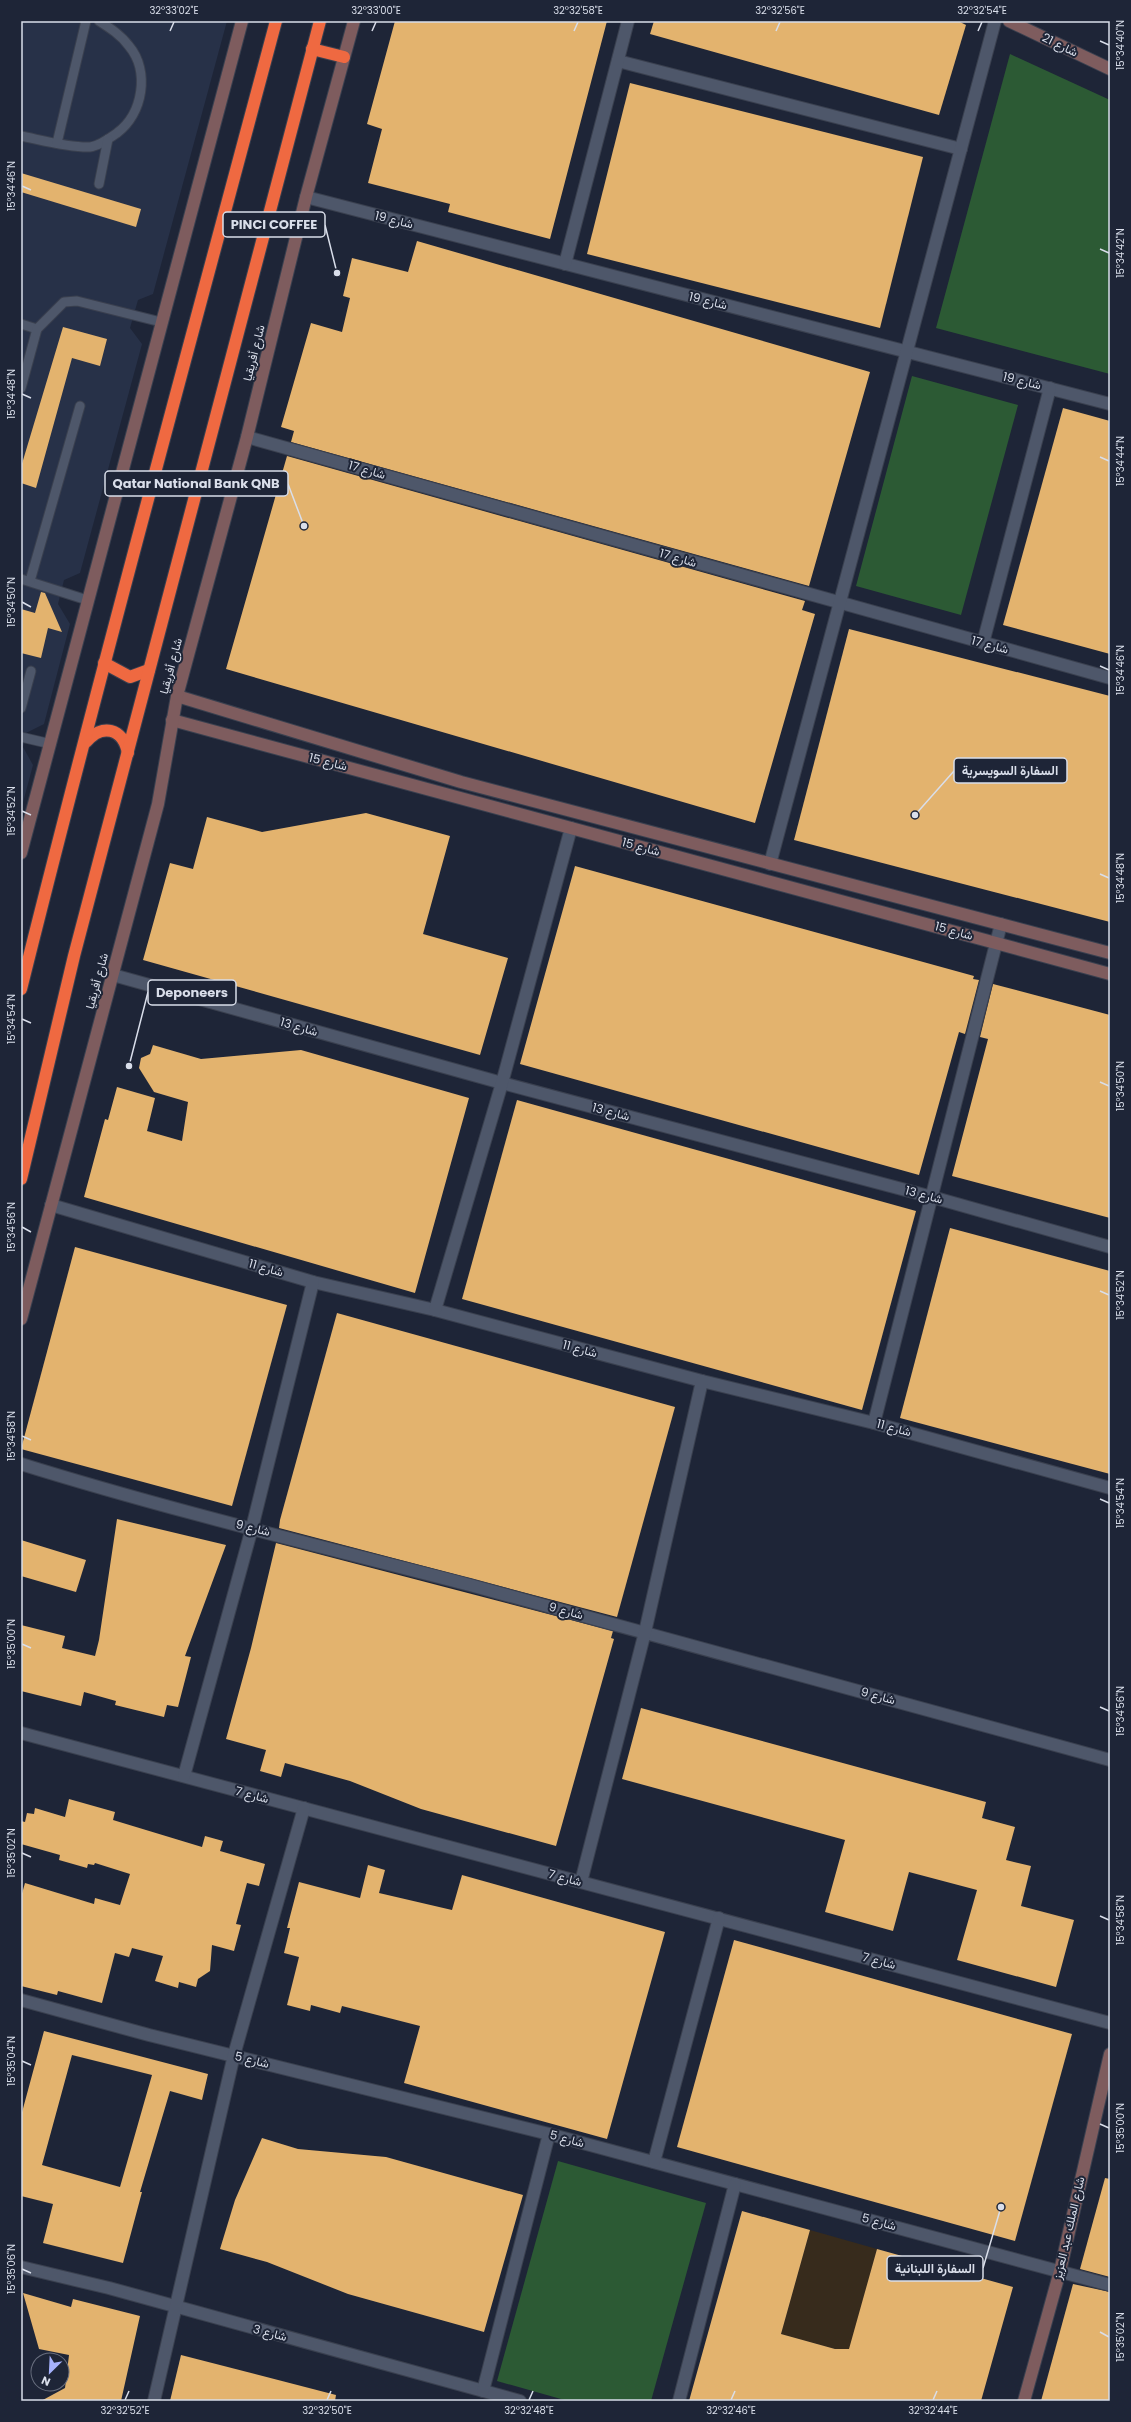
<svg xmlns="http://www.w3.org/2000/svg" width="1131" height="2422" viewBox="0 0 1131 2422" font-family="Poppins,Vazirmatn,sans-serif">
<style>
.built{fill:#273148}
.medical{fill:#372b1c}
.green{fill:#2c5a34}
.building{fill:#e3b36e;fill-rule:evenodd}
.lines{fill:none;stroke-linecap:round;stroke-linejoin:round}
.lane-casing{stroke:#3a404f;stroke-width:11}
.street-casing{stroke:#3a404f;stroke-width:14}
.secondary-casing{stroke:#3a404f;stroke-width:14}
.highway-casing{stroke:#3a404f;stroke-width:14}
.lane{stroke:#4e576a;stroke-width:9}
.street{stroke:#4e576a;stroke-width:12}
.secondary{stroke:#7e5c5e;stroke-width:12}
.highway{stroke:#ef6941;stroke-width:12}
.ticks{fill:none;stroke:#d9deea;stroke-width:1.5}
.labels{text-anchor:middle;stroke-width:4;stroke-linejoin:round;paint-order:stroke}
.street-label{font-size:12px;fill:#d9deea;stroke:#1e2537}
.leader{fill:none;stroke:#d9deea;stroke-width:1.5}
.callout-dot{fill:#d9deea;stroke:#1e2537;stroke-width:1.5}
.callout{fill:#1e2537;stroke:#d9deea;stroke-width:1.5}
.callout-label{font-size:13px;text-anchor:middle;font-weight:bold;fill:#d9deea}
.neatline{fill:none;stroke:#d9deea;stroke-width:1.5}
.ticks-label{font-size:10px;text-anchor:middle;fill:#d9deea}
</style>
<rect width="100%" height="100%" fill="#1e2537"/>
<!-- built -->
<polygon class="built" points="21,21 227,21 153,294 138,300 130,328 142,344 80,573 64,580 58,604 70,624 44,724 26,733 25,738 23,747 33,765 21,810"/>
<!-- medical -->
<polygon class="medical" points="810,2230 877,2249 849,2353 781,2334"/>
<!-- green -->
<g class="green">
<polygon points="1010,54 1110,100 1110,374 936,328"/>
<polygon points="912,376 1018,405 961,615 856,586"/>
<polygon points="558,2161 706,2203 651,2401 568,2401 497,2381"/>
</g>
<!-- building -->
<g class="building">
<polygon points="395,21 607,21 550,239 448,212 450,204 368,183 382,129 367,124"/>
<polygon points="654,21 958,21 966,25 939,115 650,34"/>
<polygon points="630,83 923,157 880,328 587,254"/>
<polygon points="21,173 141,209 136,227 21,192"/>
<polygon points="417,241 870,372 809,586 291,442 294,431 281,427 311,323 342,332 350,298 343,296 352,258 408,272"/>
<polygon points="63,327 107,339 100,366 72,358 36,488 21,483 21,467"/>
<polygon points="1063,408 1110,421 1110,654 1003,625"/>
<polygon points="287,456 805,601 802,610 815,614 755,823 226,669"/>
<polygon points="41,592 45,593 62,632 48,628 41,658 21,653 21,609 35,613"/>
<polygon points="849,629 1110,696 1110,922 794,840"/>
<polygon points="366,813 450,836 423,934 508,958 480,1055 143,960 170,863 193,869 207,817 262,832"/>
<polygon points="575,866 974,976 973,979 979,980 965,1034 959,1032 919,1175 520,1064"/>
<polygon points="993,984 1110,1015 1110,1218 952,1176 988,1039 980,1037"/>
<polygon points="153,1045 201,1059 301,1050 469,1098 415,1293 84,1197 105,1119 108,1120 117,1087 155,1098 147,1131 182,1141 188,1102 154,1092 139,1068 141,1058 150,1054"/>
<polygon points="517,1100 916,1211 862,1410 462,1299"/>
<polygon points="950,1228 1110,1271 1110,1474 900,1418"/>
<polygon points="75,1247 287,1305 232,1506 21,1449"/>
<polygon points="337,1313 675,1407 617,1617 279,1528 280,1520"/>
<polygon points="117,1519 226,1545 185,1656 191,1657 178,1707 167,1705 164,1717 115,1705 116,1701 84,1692 81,1706 21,1691 21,1625 65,1636 62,1648 95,1656 99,1640"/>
<polygon points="21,1540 86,1560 76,1592 21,1576"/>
<polygon points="276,1543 613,1631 611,1638 614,1639 556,1846 421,1809 350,1781 285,1763 281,1777 260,1771 266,1750 226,1739 251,1648"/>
<polygon points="641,1708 986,1802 982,1818 1015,1827 1006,1860 1031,1866 1021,1906 1074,1920 1056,1987 957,1960 977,1890 909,1872 893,1931 825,1912 845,1840 622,1779"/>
<polygon points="69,1799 115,1812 113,1820 202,1847 205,1836 223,1841 220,1851 265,1864 259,1886 247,1883 236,1924 241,1925 234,1951 212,1945 210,1971 198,1979 196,1987 179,1982 178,1988 155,1981 163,1956 132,1948 129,1957 115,1953 102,2003 58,1991 57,1995 21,1986 21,1897 25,1883 94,1904 95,1898 120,1905 130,1874 95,1863 94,1865 88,1864 87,1868 59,1860 60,1855 21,1844 21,1821 25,1822 27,1813 34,1814 35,1808 65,1817"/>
<polygon points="368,1865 385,1870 379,1893 452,1910 462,1875 665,1932 607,2139 404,2083 420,2026 342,2006 340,2013 311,2005 310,2011 287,2005 299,1957 284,1953 290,1928 287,1928 299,1882 360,1898"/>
<polygon points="734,1940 1072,2034 1015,2241 677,2147"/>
<path d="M44 2031 208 2074 202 2100 170 2091 140 2192H142L123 2263 43 2243 53 2204 21 2196V2116ZM72 2055 152 2075 120 2187 42 2165Z"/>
<polygon points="262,2138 298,2149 386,2157 523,2195 484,2332 348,2294 267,2262 220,2249 235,2200"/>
<polygon points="1105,2178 1110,2179 1110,2277 1080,2269"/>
<polygon points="742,2211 810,2230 781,2334 835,2349 849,2349 877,2249 1013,2287 981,2401 689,2401"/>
<polygon points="1073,2284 1110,2292 1110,2401 1041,2401"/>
<polygon points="23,2293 71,2307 73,2299 140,2316 121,2401 41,2401 65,2388 69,2355 39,2349"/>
<polygon points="181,2355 336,2395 335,2401 170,2401"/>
</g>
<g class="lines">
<!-- lane casing -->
<g class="lane-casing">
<g id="lane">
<path d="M21 136C41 140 70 148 90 147 99 146 110 138 117 133 143 114 150 71 129 46 121 35 110 28 99 21"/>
<polyline points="57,143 86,21"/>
<polyline points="99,184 108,139"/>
<polyline points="21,324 37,329"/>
<polyline points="21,388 37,329 64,302 77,301 161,322"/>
<polyline points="21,579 87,600"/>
<polyline points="30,581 80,406"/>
<polyline points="21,708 31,671"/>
<polyline points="21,737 51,744"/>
</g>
</g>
<!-- street casing -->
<g class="street-casing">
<g id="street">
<polyline points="618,61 961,149"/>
<polyline points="306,197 1110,404"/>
<polyline points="565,264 628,21"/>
<polyline points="247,437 1110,678"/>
<polyline points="983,643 1050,388"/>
<polyline points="770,864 995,21"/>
<polyline points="113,975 502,1083 932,1197 1110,1247"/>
<polyline points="51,1205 313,1282 435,1310 702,1381 874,1423 1110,1488"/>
<polyline points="435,1310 502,1083 571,828"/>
<polyline points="874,1423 1001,924"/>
<path d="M21 1464C169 1510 320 1546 470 1585 684 1642 897 1701 1110 1760"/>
<polyline points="21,1733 1110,2023"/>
<polyline points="184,1776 252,1528 313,1282"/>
<polyline points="581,1882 645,1632 702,1381"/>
<polyline points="21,2000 149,2035 549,2134 1110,2285"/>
<polyline points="654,2162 719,1918"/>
<polyline points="21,2267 109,2288 520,2401"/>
<polyline points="483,2391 549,2134"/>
<polyline points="154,2401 234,2055 304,1808"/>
<polyline points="679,2401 735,2184"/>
</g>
</g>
<!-- secondary casing -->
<g class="secondary-casing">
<g id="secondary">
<polyline points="1009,21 1110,69"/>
<polyline points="177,696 461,782 1110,953"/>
<polyline points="172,720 1110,974"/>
<polyline points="21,853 242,21"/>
<polyline points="21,1319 158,804 177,696 247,437 306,197 354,21"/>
<polyline points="1024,2401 1060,2271 1110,2054"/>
</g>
</g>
<!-- highway casing -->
<g class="highway-casing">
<g id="highway">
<polyline points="312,49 344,57"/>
<polyline points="104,663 130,677 149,670"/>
<path d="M86 742C102 723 123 728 128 753"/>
<path d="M21 989C102 665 190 343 276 21"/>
<polyline points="21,1179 74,956 320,21"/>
</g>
</g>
<!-- lane -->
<use href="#lane" class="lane"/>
<!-- street -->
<use href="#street" class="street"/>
<!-- secondary -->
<use href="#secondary" class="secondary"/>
<!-- highway -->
<use href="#highway" class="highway"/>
</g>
<!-- ticks -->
<path class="ticks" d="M170 31 174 22M372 31 376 22M574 31 578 22M776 31 780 22M978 31 982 22M1100 41 1109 45M22 186 31 190M1100 249 1109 253M22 394 31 398M1100 457 1109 461M22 602 31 607M1100 666 1109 670M22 811 31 815M1100 874 1109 878M22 1019 31 1023M1100 1082 1109 1086M22 1227 31 1232M1100 1291 1109 1295M22 1436 31 1440M1100 1499 1109 1503M22 1644 31 1648M1100 1707 1109 1711M22 1853 31 1857M1100 1916 1109 1920M22 2061 31 2065M1100 2124 1109 2128M22 2269 31 2273M1100 2332 1109 2337M125 2400 129 2391M327 2400 331 2391M529 2400 533 2391M731 2400 735 2391M933 2400 937 2391"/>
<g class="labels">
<!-- street labels -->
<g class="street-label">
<text transform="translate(1060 45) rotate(26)" y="4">شارع 21</text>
<text transform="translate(394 220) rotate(14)" y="4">شارع 19</text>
<text transform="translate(708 301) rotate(14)" y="4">شارع 19</text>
<text transform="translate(254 353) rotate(-76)" y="4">شارع أفريقيا</text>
<text transform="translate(1022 381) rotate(14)" y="4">شارع 19</text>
<text transform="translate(367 470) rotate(16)" y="4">شارع 17</text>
<text transform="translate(678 558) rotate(16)" y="4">شارع 17</text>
<text transform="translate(990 645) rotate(15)" y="4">شارع 17</text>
<text transform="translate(171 666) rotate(-75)" y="4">شارع أفريقيا</text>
<text transform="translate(328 762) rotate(14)" y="4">شارع 15</text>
<text transform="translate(641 847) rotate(15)" y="4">شارع 15</text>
<text transform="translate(954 931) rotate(15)" y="4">شارع 15</text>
<text transform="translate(97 981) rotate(-75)" y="4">شارع أفريقيا</text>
<text transform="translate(299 1027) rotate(16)" y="4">شارع 13</text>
<text transform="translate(611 1112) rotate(15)" y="4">شارع 13</text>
<text transform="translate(924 1195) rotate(15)" y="4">شارع 13</text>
<text transform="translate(266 1268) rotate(16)" y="4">شارع 11</text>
<text transform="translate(580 1349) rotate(15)" y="4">شارع 11</text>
<text transform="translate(894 1428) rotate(15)" y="4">شارع 11</text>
<text transform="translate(253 1528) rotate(14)" y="4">شارع 9</text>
<text transform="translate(566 1611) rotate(15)" y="4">شارع 9</text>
<text transform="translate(878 1696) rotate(15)" y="4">شارع 9</text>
<text transform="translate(252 1795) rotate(15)" y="4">شارع 7</text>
<text transform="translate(565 1878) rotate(15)" y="4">شارع 7</text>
<text transform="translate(879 1961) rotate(15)" y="4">شارع 7</text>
<text transform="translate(252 2060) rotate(14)" y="4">شارع 5</text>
<text transform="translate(567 2139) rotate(15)" y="4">شارع 5</text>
<text transform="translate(879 2222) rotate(15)" y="4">شارع 5</text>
<text transform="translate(1069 2228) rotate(-77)" y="4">شارع الملك عبد العزيز</text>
<text transform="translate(270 2333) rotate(15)" y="4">شارع 3</text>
</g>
</g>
<!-- callouts -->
<path class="leader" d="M337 273L325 225M304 526L288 484M915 815L954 771M129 1066L148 992M1001 2207L983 2268"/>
<g class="callout-dot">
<circle cx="337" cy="273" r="4"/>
<circle cx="304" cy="526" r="4"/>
<circle cx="915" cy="815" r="4"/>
<circle cx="129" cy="1066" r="4"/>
<circle cx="1001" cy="2207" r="4"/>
</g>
<g class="callout">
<rect x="223" y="212" width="102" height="25" rx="4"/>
<rect x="105" y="471" width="183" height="25" rx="4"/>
<rect x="954" y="758" width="113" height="25" rx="4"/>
<rect x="148" y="980" width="88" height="25" rx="4"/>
<rect x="887" y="2256" width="96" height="25" rx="4"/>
</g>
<g class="callout-label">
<text x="274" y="229">PINCI COFFEE</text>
<text x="196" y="488">Qatar National Bank QNB</text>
<text x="1010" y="775">السفارة السويسرية</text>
<text x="192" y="997">Deponeers</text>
<text x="935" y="2273">السفارة اللبنانية</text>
</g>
<!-- border -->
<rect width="1131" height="2422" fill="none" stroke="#1e2537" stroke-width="44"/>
<!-- north arrow -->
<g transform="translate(50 2372) rotate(204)"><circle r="19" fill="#1e2537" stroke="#696f7f"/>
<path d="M0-3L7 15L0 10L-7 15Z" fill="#a5b1fc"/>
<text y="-6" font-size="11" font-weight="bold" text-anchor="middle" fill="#d9deea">N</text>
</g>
<rect x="22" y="22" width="1087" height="2378" class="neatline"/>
<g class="ticks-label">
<text x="174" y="14">32°33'02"E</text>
<text x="376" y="14">32°33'00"E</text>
<text x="578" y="14">32°32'58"E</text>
<text x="780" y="14">32°32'56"E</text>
<text x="982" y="14">32°32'54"E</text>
<text transform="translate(1120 45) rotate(-90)" y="4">15°34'40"N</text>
<text transform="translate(11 186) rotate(-90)" y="4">15°34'46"N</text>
<text transform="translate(1120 253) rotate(-90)" y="4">15°34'42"N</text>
<text transform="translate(11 394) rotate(-90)" y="4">15°34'48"N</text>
<text transform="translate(1120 461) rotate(-90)" y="4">15°34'44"N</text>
<text transform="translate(11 602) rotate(-90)" y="4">15°34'50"N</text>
<text transform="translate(1120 670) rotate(-90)" y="4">15°34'46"N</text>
<text transform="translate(11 811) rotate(-90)" y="4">15°34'52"N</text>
<text transform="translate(1120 878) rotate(-90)" y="4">15°34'48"N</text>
<text transform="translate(11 1019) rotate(-90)" y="4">15°34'54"N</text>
<text transform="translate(1120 1086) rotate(-90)" y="4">15°34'50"N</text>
<text transform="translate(11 1227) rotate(-90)" y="4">15°34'56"N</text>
<text transform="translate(1120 1295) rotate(-90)" y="4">15°34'52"N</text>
<text transform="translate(11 1436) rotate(-90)" y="4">15°34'58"N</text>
<text transform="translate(1120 1503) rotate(-90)" y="4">15°34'54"N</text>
<text transform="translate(11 1644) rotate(-90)" y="4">15°35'00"N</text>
<text transform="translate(1120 1711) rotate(-90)" y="4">15°34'56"N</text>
<text transform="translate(11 1853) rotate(-90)" y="4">15°35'02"N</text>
<text transform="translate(1120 1920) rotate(-90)" y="4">15°34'58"N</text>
<text transform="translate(11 2061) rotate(-90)" y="4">15°35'04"N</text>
<text transform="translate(1120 2128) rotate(-90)" y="4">15°35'00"N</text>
<text transform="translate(11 2269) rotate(-90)" y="4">15°35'06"N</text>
<text transform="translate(1120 2337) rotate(-90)" y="4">15°35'02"N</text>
<text x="125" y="2414">32°32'52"E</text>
<text x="327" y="2414">32°32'50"E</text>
<text x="529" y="2414">32°32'48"E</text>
<text x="731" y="2414">32°32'46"E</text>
<text x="933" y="2414">32°32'44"E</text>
</g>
</svg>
